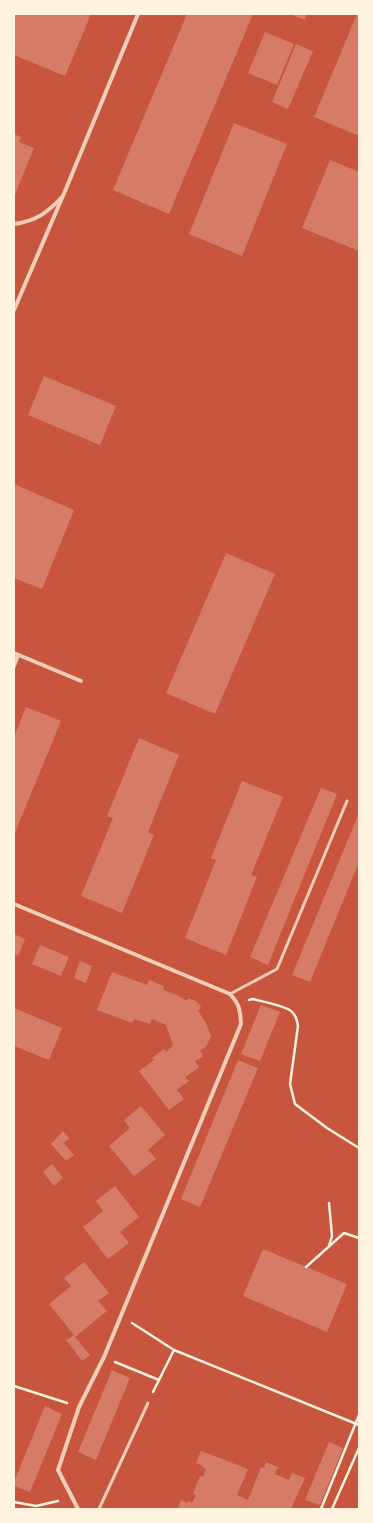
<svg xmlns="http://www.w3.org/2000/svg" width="373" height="1523" viewBox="0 0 373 1523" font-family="Poppins,sans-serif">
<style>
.building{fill:#d67c66}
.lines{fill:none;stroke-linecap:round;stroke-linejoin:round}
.path{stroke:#fff3e0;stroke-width:2.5}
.service{stroke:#f1ccb7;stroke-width:3}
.minor{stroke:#f1ccb7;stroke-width:4}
</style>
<rect width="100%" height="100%" fill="#c8553d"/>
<!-- building -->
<g class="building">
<polygon points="14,14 91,14 65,76 14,55"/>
<polygon points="187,14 253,14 169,214 113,190"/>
<polygon points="290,14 307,14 305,20"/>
<polygon points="357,14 359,14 359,136 314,117"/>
<polygon points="265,32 294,44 277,85 248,73"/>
<polygon points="296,44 313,51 288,109 272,102"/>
<polygon points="234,123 287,144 242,256 189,234"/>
<polygon points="14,134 21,137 19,142 34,148 14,197"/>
<polygon points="330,160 359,172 359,251 302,228"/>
<polygon points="44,376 116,406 100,445 28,415"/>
<polygon points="14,484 74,510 42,589 14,578"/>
<polygon points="226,553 275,574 215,714 166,693"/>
<polygon points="26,707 61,721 14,835 14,737"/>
<polygon points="139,738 179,755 148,832 154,835 122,913 81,896 113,818 107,816"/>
<polygon points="242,781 283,797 251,875 257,877 226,955 185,938 216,860 211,858"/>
<polygon points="321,788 337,794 268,965 250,957"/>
<polygon points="359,813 359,862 310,982 292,975"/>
<polygon points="14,934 25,939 18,956 14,954"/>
<polygon points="40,945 69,957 61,976 32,964"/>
<polygon points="80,961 92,966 86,983 74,978"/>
<polygon points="112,972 147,985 149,980 164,986 163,990 177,995 187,1001 188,998 196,1001 201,1007 198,1011 205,1021 211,1036 206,1047 200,1050 203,1057 195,1061 199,1068 185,1077 189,1081 177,1090 172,1084 184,1099 169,1110 139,1071 154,1060 152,1058 164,1049 166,1052 173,1045 166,1025 152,1019 150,1024 134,1019 132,1023 97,1010"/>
<polygon points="261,1005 280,1012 260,1061 241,1054"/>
<polygon points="14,1008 62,1028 49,1060 14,1046"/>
<polygon points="238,1060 258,1068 200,1207 181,1199"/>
<polygon points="141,1106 165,1135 148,1150 156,1159 134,1176 109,1146 130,1128 124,1120"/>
<polygon points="63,1131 69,1138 64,1143 74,1155 66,1161 51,1144"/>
<polygon points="52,1164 63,1178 54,1186 43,1172"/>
<polygon points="115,1186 139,1217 120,1232 129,1243 108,1259 83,1227 103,1211 96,1201"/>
<polygon points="263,1249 347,1284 327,1332 243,1296"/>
<polygon points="84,1262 109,1293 98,1301 107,1311 75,1337 90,1355 82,1361 66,1340 74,1335 49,1304 71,1286 64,1278"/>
<polygon points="112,1370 130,1378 96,1460 78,1452"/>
<polygon points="45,1406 62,1414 30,1492 14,1486 14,1482"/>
<polygon points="329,1442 343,1448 320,1505 305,1500"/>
<polygon points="201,1451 248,1469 237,1495 248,1500 261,1467 264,1468 266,1462 278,1467 275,1474 289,1480 292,1473 305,1478 291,1509 178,1509 181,1500 187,1503 188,1501 192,1503 196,1495 193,1494 200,1476 203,1477 206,1469 202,1467 203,1466 196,1463"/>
</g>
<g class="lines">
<!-- path -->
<g class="path">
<path d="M249 1000 253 999C263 1002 283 1005 291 1011 296 1015 297 1020 298 1026L290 1084 295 1104 327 1128 359 1148"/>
<polyline points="329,1203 332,1236 329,1246"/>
<polyline points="306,1267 344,1233 359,1238"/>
<polyline points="132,1323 174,1350"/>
<polyline points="115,1362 159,1380"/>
<polyline points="14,1386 67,1403"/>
<polyline points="153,1392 174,1350 359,1425"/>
<polyline points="14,1502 36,1506 58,1501"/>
<polyline points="321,1509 359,1415"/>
<polyline points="332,1509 359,1448"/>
</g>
<!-- service -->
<g class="service">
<polyline points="230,994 277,969 347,801"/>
<polyline points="99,1509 148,1403"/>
</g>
<!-- minor -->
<g class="minor">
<path d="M14 224C37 221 48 212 63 196L138 14"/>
<polyline points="14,310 62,198"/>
<polyline points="14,653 81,681"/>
<polyline points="14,666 18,655"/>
<path d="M14 904 230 994C240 1005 240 1010 241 1024L104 1357 79 1407 58 1470 78 1509"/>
</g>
</g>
<!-- border -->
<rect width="373" height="1523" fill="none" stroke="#fff3e0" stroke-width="30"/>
</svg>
